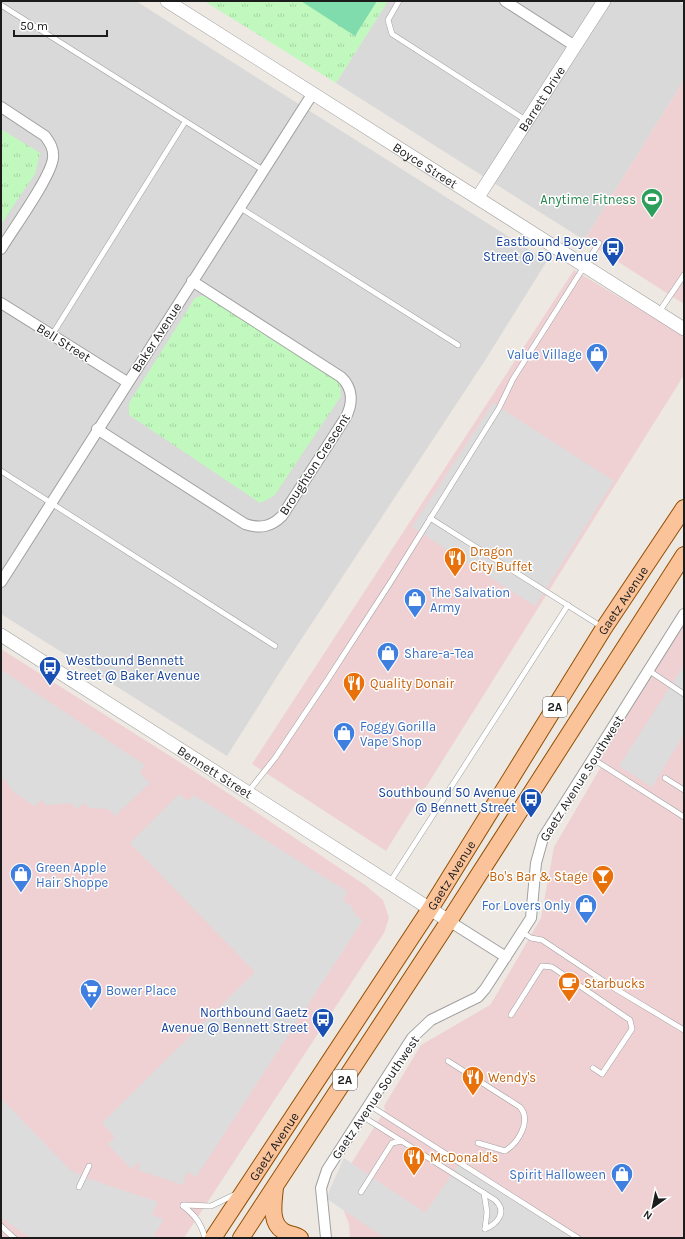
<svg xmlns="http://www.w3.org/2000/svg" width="685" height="1239" viewBox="0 0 685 1239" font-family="Karla,sans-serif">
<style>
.residential{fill:#dad9d9}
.commercial{fill:#efd1d4}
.park{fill:url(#park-tufts)}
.pitch{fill:#80dcac}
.parking{fill:#dcdcdc}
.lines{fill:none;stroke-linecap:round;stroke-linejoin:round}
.service-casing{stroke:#a0a0a0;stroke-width:6}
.minor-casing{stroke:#a0a0a0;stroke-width:12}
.tertiary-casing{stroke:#a0a0a0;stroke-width:14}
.primary-casing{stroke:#924f02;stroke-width:18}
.service{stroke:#fff;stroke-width:5}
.minor{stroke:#fff;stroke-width:10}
.tertiary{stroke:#fff;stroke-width:13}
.primary{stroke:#fac39a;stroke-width:16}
.labels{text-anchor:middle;stroke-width:3;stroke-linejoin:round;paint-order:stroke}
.shield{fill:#fff;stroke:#606060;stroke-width:1}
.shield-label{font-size:12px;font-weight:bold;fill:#1c1c1c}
.street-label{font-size:13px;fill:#1c1c1c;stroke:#fff}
.leisure-label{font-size:13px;fill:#27864d;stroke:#fff;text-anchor:end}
.transit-label{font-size:13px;fill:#164399;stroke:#fff;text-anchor:end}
.shop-label{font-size:13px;fill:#366cbe;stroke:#fff;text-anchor:start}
.food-label{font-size:13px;fill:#c56008;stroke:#fff;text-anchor:start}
</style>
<defs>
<pattern id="park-tufts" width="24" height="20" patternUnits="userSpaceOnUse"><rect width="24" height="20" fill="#c1f8be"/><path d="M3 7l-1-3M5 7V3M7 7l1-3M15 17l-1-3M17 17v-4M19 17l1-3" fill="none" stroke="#a5d4a3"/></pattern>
</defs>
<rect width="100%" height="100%" fill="#ede8e2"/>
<!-- residential -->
<g class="residential">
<polygon points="1,1 136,1 547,261 484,362 285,664 227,756 1,614"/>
<polygon points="388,1 677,1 684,5 684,80 584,240 336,83"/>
</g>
<!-- commercial -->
<g class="commercial">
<polygon points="684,80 684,304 584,240"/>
<polygon points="574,270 684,336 684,375 386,851 252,764"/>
<polygon points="684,614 684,1238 350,1238 349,1224 335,1189 385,1110 384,1106 421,1045 490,1005 495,997 541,918 554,847 602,765 593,759"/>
<polygon points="1,649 208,780 365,885 383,900 389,918 384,933 184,1238 1,1238"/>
</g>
<!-- park -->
<g class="park">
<polygon points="204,1 388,1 336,83"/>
<polygon points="1,129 40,153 35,174 1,224"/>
<polygon points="210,293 339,375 341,396 274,496 260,503 129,415 129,403 195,298"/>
</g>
<!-- pitch -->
<polygon class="pitch" points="301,1 377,1 355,36"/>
<!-- parking -->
<g class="parking">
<polygon points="493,403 614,481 535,606 412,527"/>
<polygon points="684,665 684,734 652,787 619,766"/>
<polygon points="1,670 145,765 140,773 150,783 115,816 108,809 89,808 84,803 77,809 71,803 46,805 42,800 34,806 14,792 1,776"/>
<polygon points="179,794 188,801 194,795 348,892 343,900 351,906 356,916 363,920 196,1177 187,1172 183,1185 138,1170 140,1161 131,1169 108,1144 115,1137 102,1123 255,972 130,843"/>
<polygon points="1,1098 70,1170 89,1179 158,1202 152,1215 164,1220 152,1238 31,1238 1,1218"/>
<polygon points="344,1158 425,1213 460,1163 578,1238 385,1238 327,1199 330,1189"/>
</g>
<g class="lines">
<!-- service casing -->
<g class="service-casing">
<g id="service">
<polyline points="399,1 388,20 392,34 527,121"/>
<polyline points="1,5 263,170"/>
<polyline points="239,207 458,345"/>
<polyline points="659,312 684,275"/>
<polyline points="52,335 185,122"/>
<polyline points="1,471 275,646"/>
<polyline points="430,518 602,627"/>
<polyline points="648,670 684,694"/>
<polyline points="593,759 684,817"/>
<polyline points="665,778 684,790"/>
<polyline points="248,792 275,758 328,679 392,580 499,408 513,379 599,243"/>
<polyline points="390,882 568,605"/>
<polyline points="522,932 531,938 542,940 614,988 684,1030"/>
<polyline points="511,1015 542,966 552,967 630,1020 632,1029 602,1074 593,1068"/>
<path d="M448 1061 520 1107C532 1121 518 1143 505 1151L478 1143"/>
<polyline points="369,1105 578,1238"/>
<path d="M362 1116 495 1200C508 1212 497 1224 485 1229"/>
<polyline points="79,1187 89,1166"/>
<polyline points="361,1192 392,1143 402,1141"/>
<polyline points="484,1193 487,1212 485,1229"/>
<polyline points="183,1205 211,1206 236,1194"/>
<path d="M183 1206C195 1215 201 1223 205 1238"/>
<polyline points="1,1226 14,1238"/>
</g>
</g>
<!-- minor casing -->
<g class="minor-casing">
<g id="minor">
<polyline points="505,1 575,46"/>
<path d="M1 107 45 136C50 143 54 149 53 158 51 177 13 229 1 249"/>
<polyline points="1,303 127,382"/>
<path d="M97 429 245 524C260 529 271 527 282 516L346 417C353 403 353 388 341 377L192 281"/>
<polyline points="1,582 313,93"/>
<polyline points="449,921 506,957"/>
<polyline points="326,1238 321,1188 327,1170 412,1038 431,1020 478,997 485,989 531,918 536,863 543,838 684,614"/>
</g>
</g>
<!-- tertiary casing -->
<g class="tertiary-casing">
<g id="tertiary">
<path id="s1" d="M167 1 684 329"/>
<path id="s2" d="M478 197 604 1"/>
<path id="s3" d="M1 635 449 921"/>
</g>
</g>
<!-- primary casing -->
<g class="primary-casing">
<g id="primary">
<path d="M275 1187C274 1201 269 1222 283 1231 288 1235 295 1234 300 1238"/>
<path id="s4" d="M213 1238 430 909 604 628 684 508"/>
<polyline points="241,1238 449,921 684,555"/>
</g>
</g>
<!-- service -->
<use href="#service" class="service"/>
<!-- minor -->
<use href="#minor" class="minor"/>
<!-- tertiary -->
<use href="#tertiary" class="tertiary"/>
<!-- primary -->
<use href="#primary" class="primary"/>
</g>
<!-- icons -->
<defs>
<g id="stadium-pin" transform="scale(1.15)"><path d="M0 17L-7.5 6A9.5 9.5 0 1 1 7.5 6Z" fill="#2e9e5b" stroke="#fff"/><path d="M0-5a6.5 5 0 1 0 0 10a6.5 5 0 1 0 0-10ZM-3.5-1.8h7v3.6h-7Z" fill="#fff"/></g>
<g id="bus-pin" transform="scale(1.15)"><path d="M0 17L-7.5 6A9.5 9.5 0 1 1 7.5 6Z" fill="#1a4fb4" stroke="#fff"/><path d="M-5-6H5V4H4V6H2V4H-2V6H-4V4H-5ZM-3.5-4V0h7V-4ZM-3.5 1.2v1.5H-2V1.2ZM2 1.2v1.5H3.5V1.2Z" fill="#fff"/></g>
<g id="shop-pin" transform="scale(1.15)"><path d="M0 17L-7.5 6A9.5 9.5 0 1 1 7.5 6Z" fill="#3f7fe0" stroke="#fff"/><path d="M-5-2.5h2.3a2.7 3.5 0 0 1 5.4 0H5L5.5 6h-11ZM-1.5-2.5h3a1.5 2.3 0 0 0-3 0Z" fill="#fff"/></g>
<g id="restaurant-pin" transform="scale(1.15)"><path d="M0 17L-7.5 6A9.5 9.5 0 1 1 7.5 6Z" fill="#e8710a" stroke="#fff"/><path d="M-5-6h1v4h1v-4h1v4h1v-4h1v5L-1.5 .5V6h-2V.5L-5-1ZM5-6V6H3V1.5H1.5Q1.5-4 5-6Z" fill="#fff"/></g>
<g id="bar-pin" transform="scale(1.15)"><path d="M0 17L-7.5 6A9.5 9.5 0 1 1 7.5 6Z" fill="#e8710a" stroke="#fff"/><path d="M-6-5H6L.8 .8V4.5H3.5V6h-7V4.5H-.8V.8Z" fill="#fff"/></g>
<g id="cafe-pin" transform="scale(1.15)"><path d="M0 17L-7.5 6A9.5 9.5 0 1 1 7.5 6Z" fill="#e8710a" stroke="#fff"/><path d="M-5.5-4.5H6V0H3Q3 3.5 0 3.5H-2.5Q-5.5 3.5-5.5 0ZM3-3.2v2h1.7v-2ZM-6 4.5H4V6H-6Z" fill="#fff"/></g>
<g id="supermarket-pin" transform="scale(1.15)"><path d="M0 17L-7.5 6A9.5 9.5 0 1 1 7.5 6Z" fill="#3f7fe0" stroke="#fff"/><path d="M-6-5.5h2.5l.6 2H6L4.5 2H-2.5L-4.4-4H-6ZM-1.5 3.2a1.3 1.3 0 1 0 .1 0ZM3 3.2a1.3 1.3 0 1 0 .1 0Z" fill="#fff"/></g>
</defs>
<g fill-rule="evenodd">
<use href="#stadium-pin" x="652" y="199"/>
<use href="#bus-pin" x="613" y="248"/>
<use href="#shop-pin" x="597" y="354"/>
<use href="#restaurant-pin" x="455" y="558"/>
<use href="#shop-pin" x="415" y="599"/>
<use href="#shop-pin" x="388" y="653"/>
<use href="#bus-pin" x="50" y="667"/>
<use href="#restaurant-pin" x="354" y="683"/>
<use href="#shop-pin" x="344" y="733"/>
<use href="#bus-pin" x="531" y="799"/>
<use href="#shop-pin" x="21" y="874"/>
<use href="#bar-pin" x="603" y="876"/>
<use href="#shop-pin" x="586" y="905"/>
<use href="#cafe-pin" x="569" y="983"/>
<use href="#supermarket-pin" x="91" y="990"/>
<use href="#bus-pin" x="323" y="1019"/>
<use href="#restaurant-pin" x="473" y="1077"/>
<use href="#restaurant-pin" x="414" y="1157"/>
<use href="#shop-pin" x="622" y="1174"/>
</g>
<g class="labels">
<!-- shield labels -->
<g class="shield">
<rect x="543" y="697" width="24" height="20" rx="3"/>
<rect x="333" y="1070" width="24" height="20" rx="3"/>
</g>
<g class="shield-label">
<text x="555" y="711">2A</text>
<text x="345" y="1084">2A</text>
</g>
<!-- street labels -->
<g class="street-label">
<text dy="5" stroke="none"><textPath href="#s2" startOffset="117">Barrett Drive</textPath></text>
<text dy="5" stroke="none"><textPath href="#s1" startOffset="306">Boyce Street</textPath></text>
<text transform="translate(156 337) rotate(-57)" y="5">Baker Avenue</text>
<text transform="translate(64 342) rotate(32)" y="5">Bell Street</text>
<text transform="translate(314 464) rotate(-57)" y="5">Broughton Crescent</text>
<text dy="5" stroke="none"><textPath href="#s4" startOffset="758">Gaetz Avenue</textPath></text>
<text dy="5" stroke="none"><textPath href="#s3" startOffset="254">Bennett Street</textPath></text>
<text transform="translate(581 778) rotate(-58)" y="5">Gaetz Avenue Southwest</text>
<text dy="5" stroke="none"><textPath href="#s4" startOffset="434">Gaetz Avenue</textPath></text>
<text transform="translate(375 1097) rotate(-56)" y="5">Gaetz Avenue Southwest</text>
<text dy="5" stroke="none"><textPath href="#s4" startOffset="110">Gaetz Avenue</textPath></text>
</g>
<!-- leisure labels -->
<g class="leisure-label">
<text x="636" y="204">Anytime Fitness</text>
</g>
<!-- transit labels -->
<g class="transit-label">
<text x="598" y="246">Eastbound Boyce<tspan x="598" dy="15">Street @ 50 Avenue</tspan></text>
<text x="66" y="665" text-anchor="start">Westbound Bennett<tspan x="66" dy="15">Street @ Baker Avenue</tspan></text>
<text x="516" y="797">Southbound 50 Avenue<tspan x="516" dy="15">@ Bennett Street</tspan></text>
<text x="308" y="1017">Northbound Gaetz<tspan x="308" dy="15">Avenue @ Bennett Street</tspan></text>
</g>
<!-- shop labels -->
<g class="shop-label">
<text x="582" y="359" text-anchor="end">Value Village</text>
<text x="430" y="597">The Salvation<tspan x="430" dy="15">Army</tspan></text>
<text x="404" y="658">Share-a-Tea</text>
<text x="360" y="731">Foggy Gorilla<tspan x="360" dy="15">Vape Shop</tspan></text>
<text x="36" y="872">Green Apple<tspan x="36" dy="15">Hair Shoppe</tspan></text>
<text x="570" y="910" text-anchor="end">For Lovers Only</text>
<text x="106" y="995">Bower Place</text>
<text x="606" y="1179" text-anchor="end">Spirit Halloween</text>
</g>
<!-- food labels -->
<g class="food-label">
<text x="470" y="556">Dragon<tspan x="470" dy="15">City Buffet</tspan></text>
<text x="370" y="688">Quality Donair</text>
<text x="588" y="881" text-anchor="end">Bo's Bar &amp; Stage</text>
<text x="584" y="988">Starbucks</text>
<text x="488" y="1082">Wendy's</text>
<text x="430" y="1162">McDonald's</text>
</g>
</g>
<!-- border -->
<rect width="685" height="1239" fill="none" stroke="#1c1c1c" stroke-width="4"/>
<!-- north arrow -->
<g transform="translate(653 1207) rotate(213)" stroke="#ffffff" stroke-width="3" paint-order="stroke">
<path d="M0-3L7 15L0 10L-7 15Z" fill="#1c1c1c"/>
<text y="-6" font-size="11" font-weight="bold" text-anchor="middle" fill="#1c1c1c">N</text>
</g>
<!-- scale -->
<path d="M14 30v6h93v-6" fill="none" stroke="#1c1c1c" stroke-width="2"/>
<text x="20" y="30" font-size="12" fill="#1c1c1c" stroke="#ffffff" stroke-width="3" paint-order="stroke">50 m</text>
</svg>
